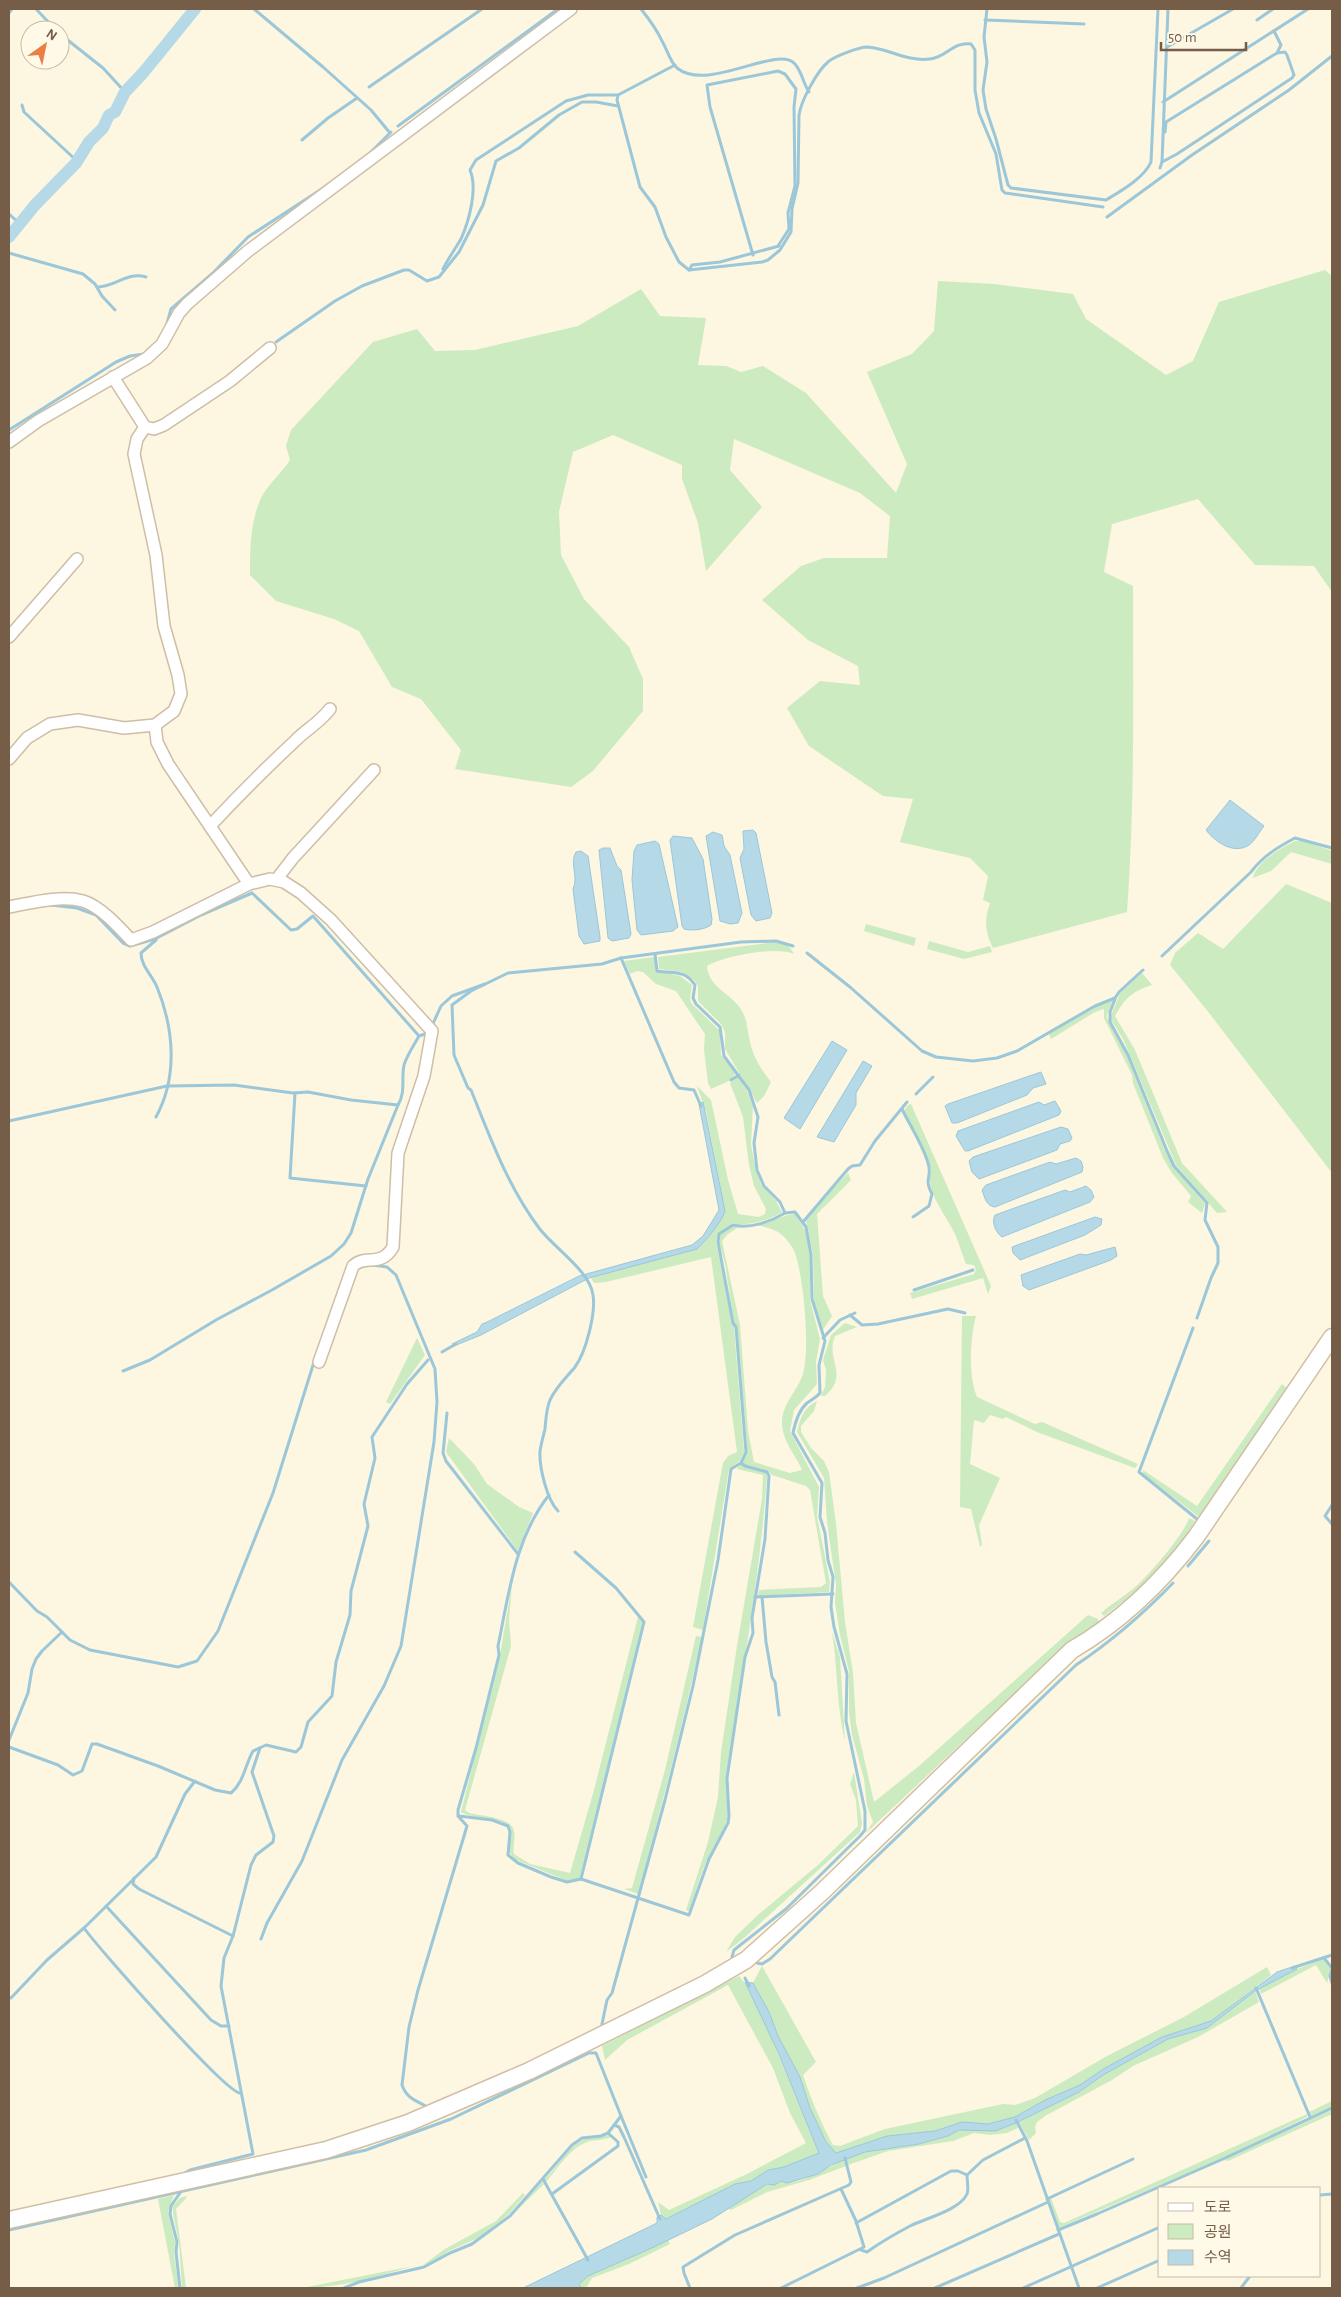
<svg xmlns="http://www.w3.org/2000/svg" width="1341" height="2297" viewBox="0 0 1341 2297" font-family="'Alegreya Sans','Noto Sans KR',sans-serif">
<style>
.green{fill:#ccebc0}
.water{fill:#b6d9e7;stroke:#9bc7d9}
.lines{fill:none;stroke-linecap:round;stroke-linejoin:round}
.stream{stroke:#9bc7d9;stroke-width:3}
.canal{stroke:#b6d9e7;stroke-width:12}
.street-casing{stroke:#cebea8;stroke-width:14}
.secondary-casing{stroke:#d1bfa5;stroke-width:19}
.street{stroke:#fff;stroke-width:11}
.secondary{stroke:#fff;stroke-width:16}
</style>
<rect width="100%" height="100%" fill="#fdf6e1"/>
<!-- green -->
<g class="green">
<path d="M1325 270 1332 276V592L1314 566 1255 565 1198 499 1112 524 1104 572 1133 586C1133 695 1135 804 1127 912L993 948C985 932 984 920 990 903L983 900 988 876 970 858 900 842 913 799 883 796 809 746 787 708 820 681 860 685 858 666 808 640 762 600 801 566 824 558H887L890 516 860 493 734 439 730 470 762 507 706 571 698 523 682 479V465L613 435 573 452 559 512 561 555 584 599 629 647 643 679V711L593 771 571 787 455 769 461 750 421 699 392 687 359 631 334 619 276 601 250 575C250 548 250 523 261 498 267 485 282 473 290 460L286 446 291 430 373 342 417 329 435 351 475 350 578 326 641 289 660 316 706 318 698 365 726 366 741 372 763 366 806 393 896 493 907 464 867 372 912 354 934 331 938 281 994 284 1073 294 1086 319 1166 375 1193 361 1219 302Z"/>
<path d="M1295 841H1304L1332 851V864L1291 852 1271 871 1253 878C1256 862 1281 848 1295 841Z"/>
<polygon points="1286,884 1332,903 1332,1173 1206,1009 1170,965 1175,953 1198,933 1223,949"/>
<polygon points="866,924 916,938 914,946 864,931"/>
<polygon points="929,941 968,952 990,946 992,952 964,959 927,949"/>
<path d="M775 942C784 943 790 945 794 954 775 946 724 956 707 966 709 989 732 993 742 1011 747 1019 747 1028 749 1037 752 1055 760 1068 771 1082L764 1096 757 1103 725 1049V1032L721 1024 698 1001V986L694 980 682 972 659 969 658 957Z"/>
<polygon points="654,957 657,971 680,976 692,985 690,999 692,1004 720,1031 721,1055 736,1073 729,1081 711,1089 708,1083 704,1050 705,1034 676,991 656,984 643,972 637,971 630,974 624,961"/>
<path d="M1142 973 1152 985C1131 992 1126 997 1115 1016L1135 1050 1182 1163 1227 1212 1217 1213 1176 1165 1123 1039 1110 1018 1120 993Z"/>
<polygon points="1113,1000 1107,1014 1107,1018 1127,1056 1166,1153 1174,1167 1205,1204 1202,1213 1188,1202 1191,1196 1172,1173 1163,1158 1133,1083 1132,1075 1104,1018 1104,1009 1095,1012 1051,1039 1049,1034 1096,1007"/>
<path d="M738 1077 747 1091 753 1106 751 1144 756 1171 761 1184 776 1201 782 1212C769 1220 748 1227 733 1223L718 1234 716 1242 734 1327 744 1452 740 1461 729 1469 703 1630 693 1627 723 1463 728 1456 737 1452 711 1257 606 1282 594 1283 591 1278 637 1263 685 1252 703 1244 720 1221 725 1211 706 1112 697 1086 711 1100 728 1180 738 1214 759 1217 765 1214 766 1209 754 1186 749 1165 743 1117 730 1083Z"/>
<path d="M911 1104 991 1286 988 1294 983 1278 912 1299 910 1293 974 1274 976 1270 974 1265 966 1264C962 1254 959 1243 955 1234 945 1212 925 1193 931 1169L904 1111 908 1105Z"/>
<polygon points="848,1173 851,1180 817,1214 823,1296 832,1316 822,1331 814,1302 813,1255 806,1221 822,1200"/>
<path d="M795 1214 805 1230 810 1256V1300L820 1339 816 1362 817 1384 794 1410 790 1431 819 1487 817 1516 830 1582 829 1592 758 1596 759 1590 821 1587 826 1583 810 1490 806 1486 772 1475 768 1471 745 1465 742 1462 747 1453V1445L737 1326 734 1322 725 1264 719 1242 720 1235 733 1225 737 1228 728 1234 722 1241 740 1325 748 1431 754 1462 790 1473 802 1470C795 1454 782 1441 782 1422 782 1404 798 1390 803 1374 810 1348 804 1282 796 1256 795 1250 787 1239 782 1235 775 1229 765 1227 757 1225 771 1223 782 1215 795 1214Z"/>
<path d="M962 1316H976C970 1339 968 1375 977 1397L1035 1424 1042 1422 1138 1464 1135 1468 1037 1432 1006 1417 1003 1419 990 1415 984 1423 974 1420 970 1464 1000 1478 979 1525 982 1545 980 1547 971 1509 960 1507Z"/>
<path d="M845 1323 857 1327 835 1336C825 1359 850 1375 825 1396H821L825 1387 826 1370 823 1360 831 1335Z"/>
<polygon points="417,1338 425,1355 390,1404 386,1402"/>
<polygon points="1282,1384 1288,1389 1199,1517 1143,1474 1143,1470 1197,1506"/>
<path d="M817 1401 814 1411 801 1426V1432L811 1448 824 1461 829 1472 836 1524 845 1622 853 1673 856 1723 874 1802 919 1766 1088 1615 1098 1619 1099 1624 1062 1650 1016 1692 866 1833 873 1822 867 1806 864 1779 852 1735 849 1712V1671L840 1635 835 1603 836 1585 827 1522 824 1478 797 1432C800 1418 804 1407 817 1401Z"/>
<polygon points="449,1438 474,1464 487,1484 519,1507 533,1513 518,1551 446,1452"/>
<path d="M741 1464 745 1467 766 1473 767 1476C760 1574 743 1671 727 1768 724 1785 731 1804 727 1820 723 1833 714 1845 708 1858 700 1874 696 1893 689 1911L686 1910 708 1842 718 1797 721 1752 737 1646 762 1499 763 1475 737 1469Z"/>
<path d="M1189 1518 1195 1521C1173 1558 1139 1591 1104 1616L1101 1613C1111 1604 1123 1597 1133 1589 1147 1578 1185 1533 1189 1518Z"/>
<path d="M512 1584 509 1620 511 1646 465 1810 469 1813C480 1816 512 1817 514 1831 516 1838 512 1846 514 1854L530 1864 570 1873 594 1790 638 1617 643 1622 580 1878 568 1881 514 1859 509 1851 511 1829C499 1814 476 1821 461 1812L500 1655Z"/>
<path d="M832 1632 840 1657 845 1741C836 1705 838 1668 832 1632Z"/>
<path d="M696 1636 702 1637C683 1723 661 1809 638 1894L624 1889 632 1888 665 1770Z"/>
<polygon points="854,1772 862,1823 860,1832 744,1938 726,1952 735,1937 759,1914 818,1865 858,1826 856,1800 850,1784"/>
<polygon points="1323,1959 1331,1969 1327,1983 1316,1965 1261,1994 1259,1988 1287,1973"/>
<path d="M762 1966 816 2062 803 2075C811 2099 821 2123 833 2145L840 2146 885 2129 1003 2104 1015 2105 1035 2098 1107 2056 1184 2017 1267 1967 1271 1975 1211 2021 1105 2068 1080 2085 1045 2100 1015 2117 988 2124 962 2122 935 2131 887 2136 835 2153 826 2142 810 2108 800 2077 778 2036 769 2012 753 1983Z"/>
<polygon points="739,1976 748,1987 766,2025 819,2153 784,2167 768,2170 751,2181 735,2184 666,2219 661,2215 658,2202 669,2210 747,2174 806,2143 790,2113 773,2068 728,1985 627,2040 605,2060 602,2046"/>
<polygon points="1255,1991 1259,2002 1198,2037 1133,2066 1112,2080 1045,2116 1037,2122 1035,2127 1036,2133 1029,2140 1019,2122 1079,2092 1103,2075 1168,2039 1207,2028"/>
<polygon points="1332,2101 1332,2107 1311,2116 1309,2112"/>
<polygon points="1332,2110 1332,2114 1228,2161 1224,2160"/>
<polygon points="1307,2114 1307,2117 1223,2158 1058,2228 1048,2199 1051,2198 1060,2222 1064,2223"/>
<polygon points="1016,2123 1018,2128 1007,2133 990,2135 974,2133 953,2141 888,2151 848,2165 846,2159 865,2152 919,2144 948,2136 959,2130 995,2131"/>
<path d="M609 2135 611 2137C603 2141 595 2139 587 2142 569 2149 558 2168 546 2182L544 2180C557 2168 566 2149 582 2140 590 2136 600 2138 609 2135Z"/>
<path d="M844 2160 846 2166 809 2180 767 2192 731 2210 729 2209C739 2201 753 2189 766 2185 772 2183 775 2184 781 2181 798 2188 828 2166 844 2160Z"/>
<polygon points="542,2182 544,2184 513,2214"/>
<polygon points="523,2193 525,2195 509,2214 480,2237 449,2251 436,2261 423,2265 445,2249 496,2221"/>
<polygon points="174,2195 168,2212 175,2242 174,2255 179,2288 175,2288 158,2199"/>
<polygon points="186,2196 187,2197 176,2209 186,2288 182,2288 179,2243 173,2214 173,2206 180,2198"/>
<polygon points="668,2240 670,2244 629,2264 592,2278 586,2288 581,2288 578,2284 588,2276"/>
<path d="M413 2266C377 2277 339 2288 302 2288Z"/>
</g>
<!-- water -->
<g class="water">
<path d="M1230 800 1264 826C1259 832 1255 841 1249 845 1234 855 1215 842 1206 830Z"/>
<polygon points="753,830 756,833 772,913 770,918 756,921 751,915 740,858 744,849 743,831"/>
<polygon points="713,832 722,835 724,846 730,855 742,913 738,923 730,924 720,921 706,836"/>
<path d="M673 836 692 838 703 859 712 919 711 925C704 930 692 931 684 929L682 926 670 840Z"/>
<polygon points="655,841 659,844 678,927 673,931 641,935 637,930 632,880 634,851 637,845"/>
<polygon points="603,848 610,848 617,866 621,870 631,934 629,938 612,941 608,938 599,850"/>
<path d="M581 851 588 856 600 937V941L584 944 579 936 573 889C579 877 569 863 576 852Z"/>
<polygon points="832,1041 847,1050 800,1129 784,1118"/>
<polygon points="863,1061 872,1066 856,1093 856,1105 834,1142 817,1137"/>
<polygon points="1041,1072 1046,1084 1033,1088 1027,1095 957,1123 952,1123 945,1106 948,1104"/>
<polygon points="1055,1101 1061,1111 1059,1115 968,1151 965,1151 956,1136 958,1131 1039,1102 1044,1105"/>
<path d="M703 1102 725 1211C723 1220 705 1242 697 1249L589 1278 481 1335 454 1346 452 1344 477 1332 482 1324 487 1322 579 1276 692 1245 703 1236 719 1210 699 1104Z"/>
<polygon points="1061,1127 1068,1129 1072,1138 1070,1141 1060,1144 1057,1150 979,1179 972,1172 969,1161 973,1157"/>
<path d="M1076 1158 1081 1161 1083 1167 1082 1172 995 1207C986 1206 985 1198 982 1190L986 1185 1050 1162 1056 1164Z"/>
<path d="M1086 1186 1091 1190 1094 1197 1090 1202 1002 1237C996 1233 991 1222 995 1215L1065 1190 1070 1192Z"/>
<polygon points="1095,1217 1102,1219 1101,1225 1085,1235 1020,1260 1013,1253 1012,1247"/>
<polygon points="1115,1247 1117,1256 1111,1260 1029,1290 1023,1286 1021,1275 1080,1254 1086,1255"/>
<polygon points="1295,1966 1297,1969 1255,1991 1207,2028 1168,2039 1103,2075 1079,2092 1016,2123 995,2131 959,2130 948,2136 919,2144 865,2152 831,2165 818,2174 787,2183 781,2181 774,2185 767,2184 712,2219 654,2247 588,2276 579,2284 581,2288 523,2288 657,2223 657,2217 661,2215 666,2219 735,2184 751,2181 768,2170 784,2167 819,2153 778,2052 745,1982 753,1983 769,2012 778,2036 800,2077 810,2108 826,2142 836,2153 887,2136 935,2131 962,2122 988,2124 1015,2117 1045,2100 1080,2085 1105,2068 1162,2037 1211,2021 1277,1972"/>
</g>
<g class="lines">
<!-- stream -->
<g class="stream">
<polyline points="36,9 56,30"/>
<polyline points="254,9 323,67 371,110 390,133"/>
<path d="M641 9C649 19 657 30 662 41 667 49 670 62 677 68 708 93 777 44 795 64 802 72 803 83 809 92"/>
<path d="M987 9 984 37 987 62 983 90 986 109 996 139 1008 185 1011 188 1106 200C1121 191 1144 178 1151 162L1158 9"/>
<polyline points="9,13 12,9"/>
<polyline points="985,20 1084,24"/>
<polyline points="1257,20 1273,9"/>
<polyline points="60,34 103,68 125,92"/>
<polyline points="1167,47 1233,9"/>
<path d="M675 65 618 95 617 100 640 187 655 207 666 237 679 262 689 270 762 262 768 260 780 250 791 232 792 209 798 183 799 115C801 101 817 71 828 62 833 57 859 47 867 47 888 48 906 62 930 59 946 58 953 41 971 44L975 50V90L979 113 996 154 1002 190 1005 193 1103 207"/>
<polyline points="369,87 482,9"/>
<polyline points="1163,102 1308,9"/>
<polyline points="22,105 24,112 77,161"/>
<polyline points="398,126 558,9"/>
<polyline points="1165,132 1166,122 1277,53"/>
<polyline points="302,140 328,118 357,98"/>
<polyline points="370,153 391,132"/>
<polyline points="1162,162 1177,154 1292,78 1294,75 1287,55 1285,52 1277,53 1281,45 1274,31"/>
<polyline points="1160,168 1162,162 1168,9"/>
<polyline points="9,214 20,224"/>
<polyline points="1107,217 1192,155 1289,90 1332,56"/>
<polyline points="9,253 83,274 95,284 102,296 115,310"/>
<polyline points="753,255 710,107 707,85 778,71 785,74 796,89 794,107 795,186 788,213 789,229 778,246"/>
<path d="M443 269C448 259 455 249 461 239 469 221 478 189 470 170L476 160 566 101 588 95H618"/>
<polyline points="689,270 692,265 720,262 779,246"/>
<path d="M97 287C114 288 127 271 146 277"/>
<polyline points="166,327 171,309 213,273 248,237 331,183"/>
<polyline points="276,342 335,301 362,286 404,270 409,270 427,281 439,277 459,252 483,205 496,161 519,148 559,115 582,102 596,102 618,106"/>
<polyline points="9,430 116,362 130,356 144,354"/>
<polyline points="51,905 77,908 96,915 123,943 130,946 155,939 201,915 252,893 291,930 297,929 313,916 419,1036"/>
<path d="M156 940 141 953C141 966 152 975 157 987 174 1029 178 1077 156 1117"/>
<polyline points="807,953 850,987 922,1051 936,1057 973,1061 997,1058 1017,1051 1095,1006 1115,998 1119,992 1143,970"/>
<path d="M655 954 657 971C673 974 684 969 695 985L693 998 696 1004 720 1027 724 1056 749 1090 758 1117 754 1143 757 1170 764 1186 780 1202 785 1213 795 1212 806 1227 811 1255 812 1299 825 1341 819 1365 820 1393C816 1398 812 1399 807 1403 799 1410 795 1423 793 1433L822 1483 820 1517 825 1533 828 1560 833 1577 831 1607 834 1627 847 1674 846 1721 865 1811V1830L860 1836 786 1909 734 1950 732 1957"/>
<path d="M1162 956 1251 872C1263 856 1278 847 1295 838L1332 848"/>
<polyline points="621,958 674,1082 679,1088 694,1090 701,1106"/>
<polyline points="1115,999 1110,1012 1110,1022 1128,1055 1167,1151 1174,1166 1207,1203 1205,1220 1218,1247 1218,1263 1211,1278 1197,1318"/>
<polyline points="431,1028 441,1006 452,996 485,984"/>
<polyline points="731,1080 739,1075"/>
<polyline points="295,1093 290,1178 366,1186"/>
<polyline points="916,1094 933,1077"/>
<path d="M902 1109C910 1126 926 1150 929 1167 931 1180 924 1178 932 1194L929 1206 913 1217"/>
<path d="M9 1121 167 1086 234 1085 293 1093 308 1092 351 1100 398 1105C406 1091 401 1080 404 1065 407 1055 414 1045 419 1036L428 1033"/>
<polyline points="803,1222 848,1169 852,1166 860,1165 875,1141 907,1102"/>
<polyline points="914,1290 973,1270"/>
<polyline points="850,1315 862,1325 878,1324 948,1309 965,1313"/>
<polyline points="1193,1328 1139,1472 1197,1519"/>
<polyline points="823,1338 840,1320 855,1313"/>
<polyline points="442,1352 456,1344"/>
<polyline points="123,1371 150,1360 216,1320 272,1290 331,1256 344,1244 351,1233 368,1179 398,1105"/>
<polyline points="447,1413 443,1453 446,1461 518,1554"/>
<polyline points="1332,1505 1325,1516 1332,1524"/>
<path d="M558 1511C547 1500 539 1467 540 1451 541 1444 543 1437 545 1429 546 1419 546 1410 550 1400 556 1387 566 1378 575 1367 586 1352 596 1313 593 1295 590 1271 554 1248 539 1228 508 1187 490 1137 471 1090L468 1088 454 1055 452 1005 471 991 508 973 602 964 621 958 741 942 776 941 793 946"/>
<polyline points="575,1552 616,1588 644,1622 581,1879 689,1915 709,1859 728,1823 729,1816 727,1778 745,1657 753,1633 752,1618 765,1539 769,1476 767,1472 745,1466 741,1463"/>
<polyline points="1188,1566 1209,1541"/>
<polyline points="9,1582 37,1611 47,1617 70,1640 90,1650 178,1667 197,1661 218,1631 273,1493 314,1362"/>
<polyline points="755,1597 833,1594"/>
<polyline points="762,1597 766,1642 772,1677 775,1682 779,1715"/>
<polyline points="9,1740 28,1693 32,1669 36,1659 42,1651 62,1632"/>
<path d="M9 1747 58 1765 73 1775 82 1771 92 1744H97L158 1766 215 1790 231 1793C244 1782 245 1765 253 1751L266 1745 296 1752 301 1747 308 1722 332 1696 336 1662 350 1615 351 1591 368 1526 364 1504 375 1458 372 1437 407 1384 428 1360"/>
<polyline points="459,1816 492,1820 508,1826 510,1832 508,1855 518,1863 551,1877 567,1882 581,1879"/>
<polyline points="134,1878 133,1884 139,1889 233,1936"/>
<polyline points="106,1906 211,2020 221,2026 229,2026"/>
<path d="M84 1928C99 1949 225 2092 240 2093"/>
<polyline points="261,1939 267,1923 302,1861 342,1760 384,1686 401,1646 434,1442 437,1402 435,1369 396,1275 387,1267 373,1265"/>
<polyline points="1324,1958 1332,1968"/>
<path d="M757 1963 762 1964 770 1959 1076 1665C1112 1641 1143 1614 1173 1583"/>
<polyline points="1292,1968 1332,1955"/>
<polyline points="1332,1970 1330,1976 1332,1983"/>
<polyline points="745,1978 749,1986"/>
<polyline points="1256,1988 1310,2117"/>
<polyline points="9,1997 11,1998 47,1960 84,1928 156,1857 185,1794 195,1781"/>
<path d="M602 2024 607 2000 612 1993 665 1800 693 1686 718 1560 731 1469 741 1463 746 1452 736 1327 733 1323 718 1242 719 1234 733 1225C750 1229 770 1222 785 1213"/>
<path d="M427 2107C416 2100 407 2099 402 2085L409 2027 418 1990 467 1826 458 1816V1810L476 1748 499 1655 498 1646C509 1593 515 1538 549 1495"/>
<polyline points="621,2116 646,2177"/>
<polyline points="1016,2120 1027,2141 1079,2288"/>
<polyline points="614,2125 619,2127 624,2137 660,2219"/>
<polyline points="183,2174 190,2170 253,2154 221,1986 224,1958 233,1936 251,1865 256,1855 273,1842 274,1836 252,1772 260,1748"/>
<polyline points="543,2179 588,2260"/>
<polyline points="552,2194 618,2146 618,2142 608,2133"/>
<polyline points="1320,2195 1332,2194"/>
<polyline points="1047,2199 1133,2159"/>
<polyline points="856,2223 951,2171 958,2171 967,2175"/>
<polyline points="9,2230 366,2150 451,2119 589,2053 596,2053 621,2116 608,2133 601,2136 582,2138 572,2145 510,2216 472,2244 450,2253 424,2267 359,2282 344,2288"/>
<polyline points="1058,2230 1097,2214 1223,2159 1332,2108"/>
<path d="M861 2250 867 2252C881 2242 895 2234 910 2226 924 2219 960 2210 967 2194 969 2189 967 2181 967 2175L983 2160 1025 2138"/>
<polyline points="180,2288 176,2252 177,2242 170,2214 171,2206 182,2190"/>
<polyline points="690,2288 684,2273 683,2267 735,2235 849,2185 851,2182 845,2158"/>
<polyline points="781,2288 864,2247 856,2221 841,2189"/>
<polyline points="857,2288 884,2278 1048,2202"/>
<polyline points="935,2288 1059,2234"/>
<polyline points="1023,2288 1160,2227"/>
<polyline points="1097,2288 1160,2260"/>
<polyline points="1241,2288 1250,2276"/>
</g>
<!-- canal -->
<polyline class="canal" points="9,237 35,205 76,163 89,142 103,128 109,115 115,112 125,92 143,73 195,9"/>
<!-- street casing -->
<g class="street-casing">
<g id="street">
<polyline points="113,377 145,427 154,429 164,425 230,381 270,348"/>
<polyline points="9,442 38,421 147,358 162,344 179,313 187,304 248,251 571,9"/>
<polyline points="9,637 77,559"/>
<polyline points="155,725 157,742 168,764 249,884"/>
<polyline points="9,759 27,738 50,724 78,720 124,728 155,725 174,711 181,694 178,675 164,626 156,555 134,454 137,439 145,427"/>
<path d="M210 826C238 796 266 768 296 740 308 728 318 724 330 709"/>
<polyline points="276,880 293,858 374,770"/>
<path d="M9 907C31 903 60 895 83 901 100 906 119 927 131 940L153 932 249 884 270 879 284 882 301 893 331 920 432 1031 424 1076 398 1153 393 1247C381 1268 365 1254 353 1266L319 1362"/>
</g>
</g>
<!-- secondary casing -->
<g class="secondary-casing">
<path id="secondary" d="M9 2220 326 2150 408 2123 529 2071 705 1984 746 1960 822 1892 1072 1650C1122 1621 1161 1583 1196 1537L1332 1337"/>
</g>
<!-- street -->
<use href="#street" class="street"/>
<!-- secondary -->
<use href="#secondary" class="secondary"/>
</g>
<!-- border -->
<rect width="1341" height="2297" fill="none" stroke="#755d47" stroke-width="20"/>
<!-- legend -->
<rect x="1158" y="2187" width="162" height="90" fill="#fff9e8" stroke="#c8bba8"/>
<rect x="1168" y="2203" width="25" height="8" fill="#ffffff" stroke="#c8bba8"/>
<text x="1204" y="2212" font-size="15" fill="#755d47">도로</text>
<rect x="1168" y="2224" width="25" height="15" fill="#ccebc0" stroke="#c8bba8"/>
<text x="1204" y="2237" font-size="15" fill="#755d47">공원</text>
<rect x="1168" y="2250" width="25" height="15" fill="#b6d9e7" stroke="#c8bba8"/>
<text x="1204" y="2262" font-size="15" fill="#755d47">수역</text>
<!-- north arrow -->
<g transform="translate(45 45) rotate(33)"><circle r="24" fill="#fff9e8" stroke="#c8bba8"/>
<path d="M0-4L9 19L0 12L-9 19Z" fill="#eb7e42"/>
<text y="-8" font-size="14" font-weight="bold" text-anchor="middle" fill="#755d47">N</text>
</g>
<!-- scale -->
<path d="M1161 42v8h85v-8" fill="none" stroke="#755d47" stroke-width="2.5"/>
<text x="1168" y="42" font-size="15" fill="#755d47" stroke="#fff9e8" stroke-width="4" paint-order="stroke">50 m</text>
</svg>
